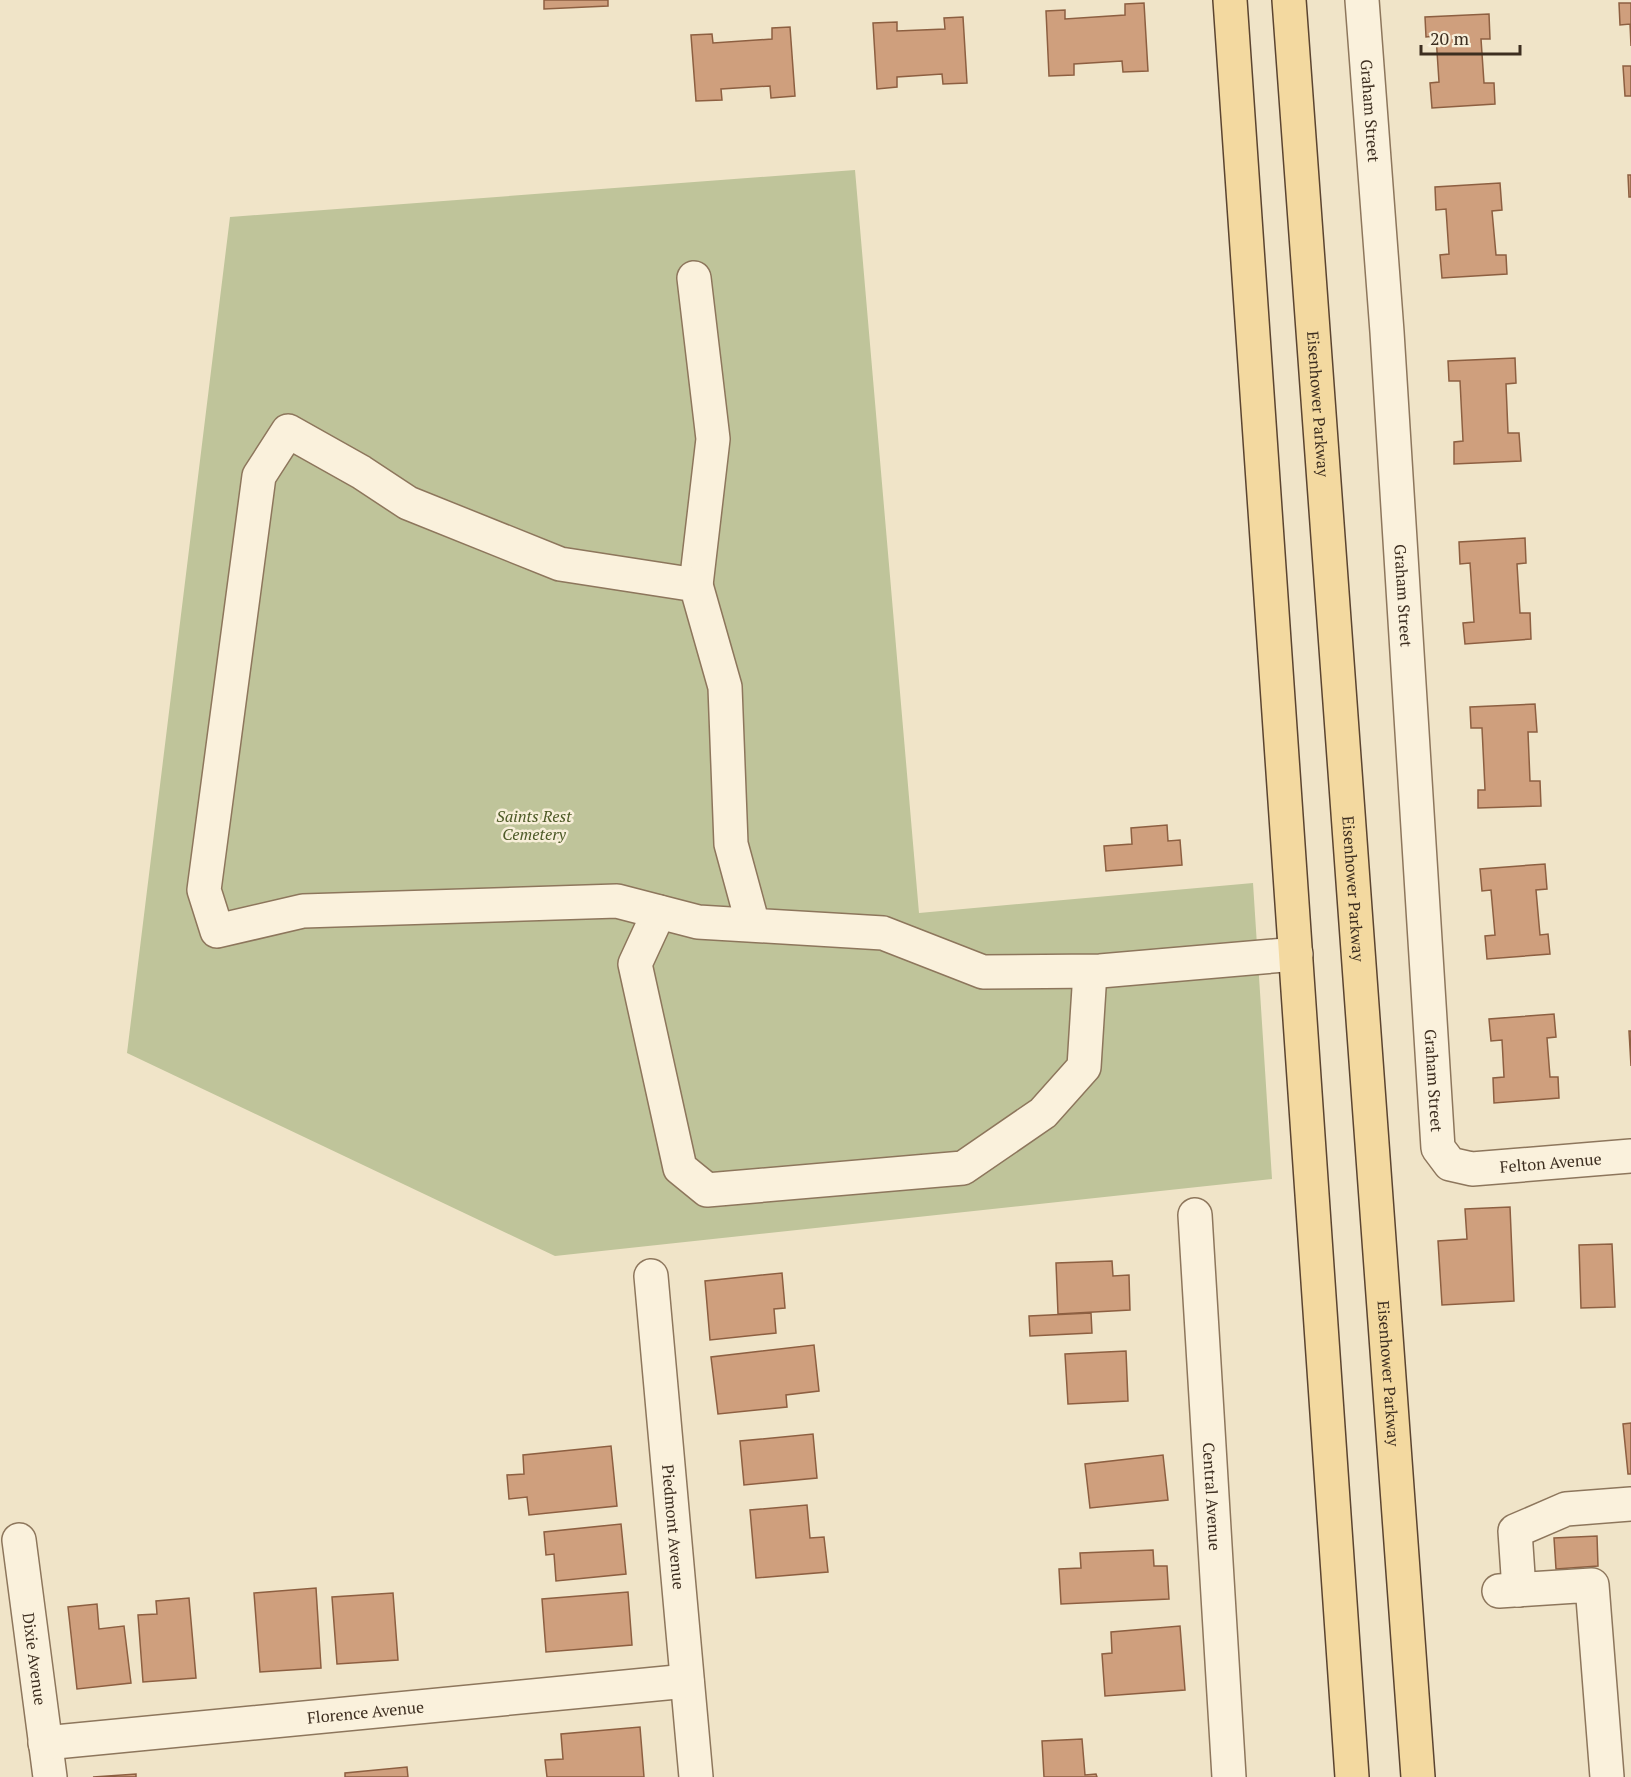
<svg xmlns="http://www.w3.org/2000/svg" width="1631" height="1777" viewBox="0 0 1631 1777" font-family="'PT Serif',serif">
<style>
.cemetery{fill:#bfc49a}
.building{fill:#cf9f7d;stroke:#8d5f41;stroke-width:1.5}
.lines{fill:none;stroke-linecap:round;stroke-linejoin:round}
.minor-casing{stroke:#8d765c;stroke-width:36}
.major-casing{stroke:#5b4430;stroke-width:36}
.minor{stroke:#faf1dc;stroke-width:33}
.major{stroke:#f3d9a0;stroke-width:33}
.labels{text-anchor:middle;stroke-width:5;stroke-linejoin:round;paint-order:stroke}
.street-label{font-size:16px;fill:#3d2e20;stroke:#f7eed8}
.park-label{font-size:16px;font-style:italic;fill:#4d5a26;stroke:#f7eed8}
</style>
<rect width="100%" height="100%" fill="#f0e4c8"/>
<!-- cemetery -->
<polygon class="cemetery" points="855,170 919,913 1253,883 1272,1179 555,1256 127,1053 230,217"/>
<!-- building -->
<g class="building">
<polygon points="544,0 608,0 608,6 544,9"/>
<polygon points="1144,3 1148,71 1123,72 1122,61 1074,64 1074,75 1049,76 1046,11 1065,10 1065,19 1125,15 1125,4"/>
<polygon points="1619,3 1631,3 1631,46 1630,24 1620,25"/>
<polygon points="1489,14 1490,39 1481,39 1484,83 1494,83 1495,104 1432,108 1430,83 1439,82 1436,36 1426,37 1425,17"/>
<polygon points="963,17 967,83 943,84 942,74 897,77 897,87 877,89 873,23 897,22 897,31 945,29 944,18"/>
<polygon points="790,27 795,96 771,98 770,86 721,89 722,100 696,101 691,35 712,34 713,43 772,39 772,28"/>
<polygon points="1623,66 1631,66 1631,96 1625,96"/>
<polygon points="1628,175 1631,175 1631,197 1629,197"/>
<polygon points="1500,183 1502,210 1492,211 1496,255 1506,255 1507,274 1442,278 1440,255 1449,254 1446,209 1436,210 1435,187"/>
<polygon points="1515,358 1516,383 1506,384 1508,433 1519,433 1521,461 1454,464 1454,442 1463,441 1460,381 1449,381 1448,361"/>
<polygon points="1525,538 1526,563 1517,564 1520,613 1530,613 1531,639 1465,644 1463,623 1474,622 1470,563 1460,564 1459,542"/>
<polygon points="1535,704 1537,732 1528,732 1530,781 1540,781 1541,806 1478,808 1478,790 1485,790 1482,728 1471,728 1470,707"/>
<polygon points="1167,825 1168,841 1180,840 1182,865 1106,871 1104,846 1132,844 1131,828"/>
<polygon points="1545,864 1547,889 1536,890 1540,935 1548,934 1550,954 1487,959 1485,936 1495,935 1491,890 1482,891 1480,869"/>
<polygon points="1554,1014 1556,1037 1547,1038 1550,1077 1558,1077 1559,1098 1494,1103 1493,1078 1504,1077 1502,1040 1491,1041 1489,1019"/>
<polygon points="1629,1031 1631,1031 1631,1066"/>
<polygon points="1510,1207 1514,1301 1442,1305 1438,1241 1467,1239 1465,1209"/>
<polygon points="1612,1244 1615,1307 1581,1308 1579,1245"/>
<polygon points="1112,1261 1113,1276 1129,1275 1130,1310 1058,1314 1056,1263"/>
<polygon points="782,1273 785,1308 774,1309 776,1333 710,1340 705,1281"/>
<polygon points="1091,1313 1092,1333 1030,1336 1029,1316"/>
<polygon points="814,1345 819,1391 786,1395 787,1407 718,1414 711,1357"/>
<polygon points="1126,1351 1128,1401 1068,1404 1065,1354"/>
<polygon points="1631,1423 1631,1474 1628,1474 1623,1424"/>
<polygon points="813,1434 817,1478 744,1485 740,1441"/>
<polygon points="611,1446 617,1506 529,1515 527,1497 509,1499 507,1475 524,1474 523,1455"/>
<polygon points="1163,1455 1168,1500 1090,1508 1085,1464"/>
<polygon points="807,1505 810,1538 824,1537 828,1572 756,1578 750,1510"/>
<polygon points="621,1524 626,1574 556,1581 554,1554 546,1555 544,1532"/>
<polygon points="1597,1536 1598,1566 1556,1569 1554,1538"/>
<polygon points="1153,1550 1154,1566 1167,1566 1169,1599 1061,1604 1059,1569 1081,1568 1080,1553"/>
<polygon points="316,1588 321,1668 260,1672 254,1593"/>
<polygon points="628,1592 632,1645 546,1652 542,1599"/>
<polygon points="393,1593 398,1660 337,1664 332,1597"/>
<polygon points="189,1598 196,1678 143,1682 138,1615 157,1614 156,1601"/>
<polygon points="97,1604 99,1629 124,1626 131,1683 77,1689 68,1607"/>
<polygon points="1180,1626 1185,1690 1105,1696 1102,1654 1112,1653 1111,1632"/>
<polygon points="640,1727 644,1777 547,1777 545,1760 563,1759 561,1734"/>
<polygon points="1082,1739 1085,1775 1096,1774 1097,1777 1044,1777 1042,1741"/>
<polygon points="407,1767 408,1777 345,1777 345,1773"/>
<polygon points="136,1774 136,1777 93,1777"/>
</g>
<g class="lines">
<!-- minor casing -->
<g class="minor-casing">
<g id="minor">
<path id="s1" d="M1362 0 1387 332 1438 1148 1450 1164 1472 1169 1631 1156"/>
<polyline points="694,278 713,439 696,585"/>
<polyline points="659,912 635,964 680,1168 707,1190 963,1168 1043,1113 1084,1067 1090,972"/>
<polyline points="753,925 731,844 725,687 696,585 560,564 408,503 361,472 288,431 259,476 204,890 217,931 303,911 617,901 698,922 883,933 983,972 1100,971 1296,954"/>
<path id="s2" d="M1195 1215 1229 1777"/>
<path id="s3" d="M651 1276 696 1777"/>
<path id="s4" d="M19 1540 50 1777"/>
<polyline points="1519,1590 1515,1531 1566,1509 1631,1504"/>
<polyline points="1499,1591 1592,1585 1607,1777"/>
<path id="s5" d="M45 1743 687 1681"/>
</g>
</g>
<!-- major casing -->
<g class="major-casing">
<g id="major">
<polyline points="1230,0 1352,1777"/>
<path id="s6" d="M1289 0 1418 1777"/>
</g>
</g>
<!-- minor -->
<use href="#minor" class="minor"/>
<!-- major -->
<use href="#major" class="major"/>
</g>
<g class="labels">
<!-- street labels -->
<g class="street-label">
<text dy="6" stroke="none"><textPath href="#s1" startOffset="111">Graham Street</textPath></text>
<text dy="6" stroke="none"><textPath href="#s6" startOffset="405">Eisenhower Parkway</textPath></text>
<text dy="6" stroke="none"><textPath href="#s1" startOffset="597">Graham Street</textPath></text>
<text dy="6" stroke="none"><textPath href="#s6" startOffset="891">Eisenhower Parkway</textPath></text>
<text dy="6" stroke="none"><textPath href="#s1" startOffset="1083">Graham Street</textPath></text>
<text dy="6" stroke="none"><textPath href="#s1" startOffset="1272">Felton Avenue</textPath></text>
<text dy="6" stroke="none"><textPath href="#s6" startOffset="1377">Eisenhower Parkway</textPath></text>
<text dy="6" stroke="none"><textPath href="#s2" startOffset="282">Central Avenue</textPath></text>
<text dy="6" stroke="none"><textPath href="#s3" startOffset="252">Piedmont Avenue</textPath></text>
<text dy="6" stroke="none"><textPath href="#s4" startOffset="120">Dixie Avenue</textPath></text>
<text dy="6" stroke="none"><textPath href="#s5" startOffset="322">Florence Avenue</textPath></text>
</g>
<!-- park labels -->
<g class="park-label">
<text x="534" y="822">Saints Rest<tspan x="534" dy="18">Cemetery</tspan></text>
</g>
</g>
<!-- scale -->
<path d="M1421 45v9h99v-9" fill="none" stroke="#3d2e20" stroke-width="3"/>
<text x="1430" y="45" font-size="18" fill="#3d2e20" stroke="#f7eed8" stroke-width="4.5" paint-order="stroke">20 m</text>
</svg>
